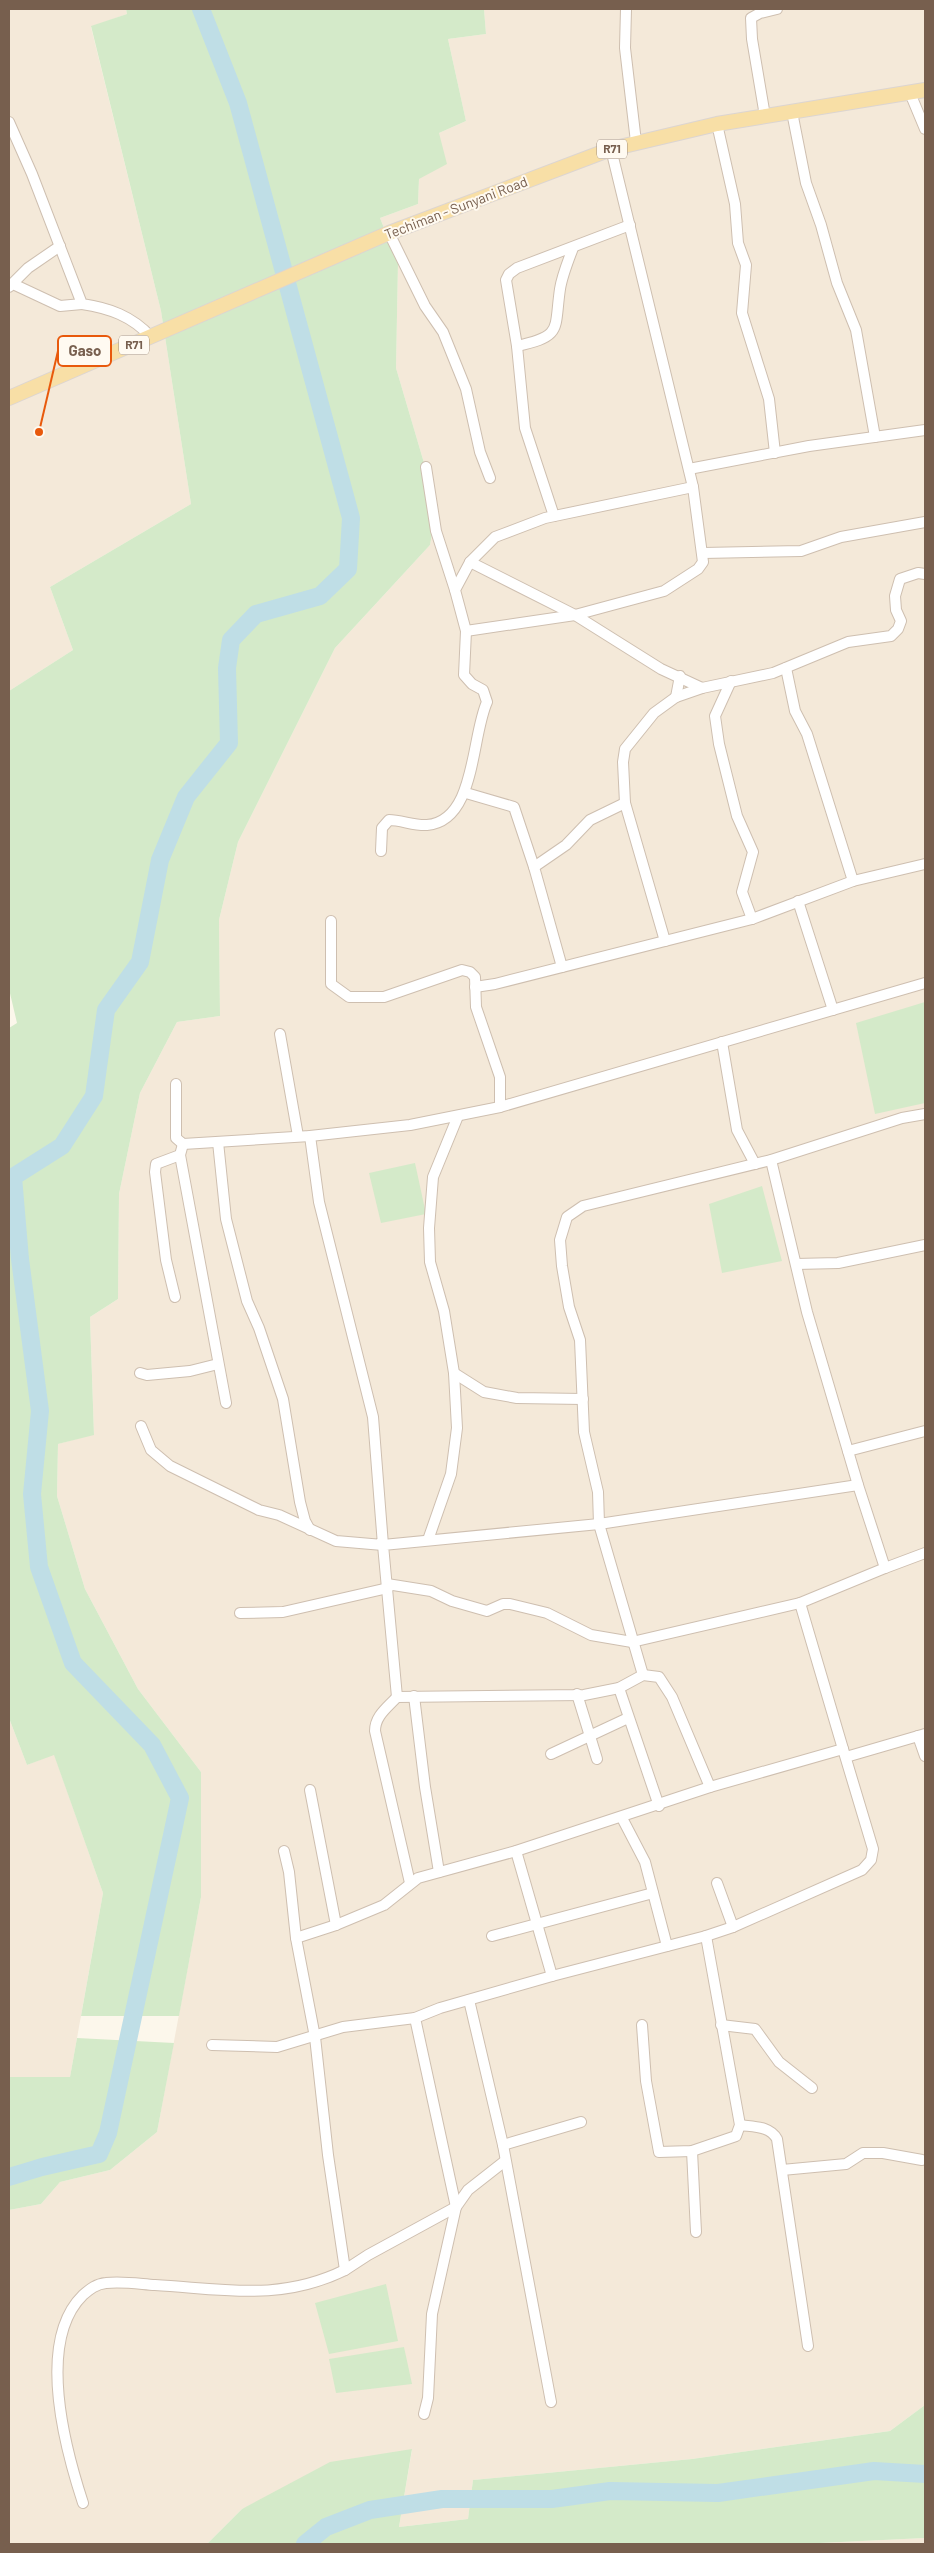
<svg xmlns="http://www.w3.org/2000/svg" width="934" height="2553" viewBox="0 0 934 2553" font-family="Barlow,sans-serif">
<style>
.residential{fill:#f4e9d9}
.green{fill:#d4eac9}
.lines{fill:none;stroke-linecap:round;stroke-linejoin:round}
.river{stroke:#bfdee6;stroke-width:18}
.minor-casing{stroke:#cebfb0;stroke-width:12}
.major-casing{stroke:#dcd5d1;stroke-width:16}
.minor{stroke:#fff;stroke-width:10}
.major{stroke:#f8dfa6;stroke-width:14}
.labels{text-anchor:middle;stroke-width:4;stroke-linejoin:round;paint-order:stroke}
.shield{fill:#fffaf1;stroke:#a08e7f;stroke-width:1}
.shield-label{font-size:12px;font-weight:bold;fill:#775f4e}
.street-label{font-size:14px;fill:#775f4e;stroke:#fffaf1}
.leader{fill:none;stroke:#e8590c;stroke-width:2}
.callout-dot{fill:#e8590c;stroke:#fffaf1;stroke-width:2}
.callout{fill:#fffaf1;stroke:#e8590c;stroke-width:2}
.callout-label{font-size:15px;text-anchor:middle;font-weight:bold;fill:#775f4e}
</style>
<rect width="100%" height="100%" fill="#fcf7eb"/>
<!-- residential -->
<g class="residential">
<polygon points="9,9 126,9 127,14 91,27 161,311 191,504 50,587 73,650 9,691"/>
<polygon points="484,9 925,9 925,2405 890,2431 692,2459 473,2480 468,2519 399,2527 412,2450 242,2509 207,2544 9,2544 9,2210 41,2204 60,2182 110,2170 157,2132 201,1897 201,1772 138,1689 85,1589 57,1496 58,1444 94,1434 90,1317 118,1299 119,1194 140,1093 177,1022 220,1016 219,920 238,842 335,648 430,545 437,507 396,368 398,263 380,218 418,204 419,179 439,133 466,121 448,39 486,34"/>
<polygon points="9,1718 27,1765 54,1754 103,1893 70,2077 9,2077"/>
<polygon points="925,2538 925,2544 799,2544"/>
</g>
<!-- green -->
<g class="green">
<polygon points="126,9 484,9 486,34 448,39 466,121 439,133 447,164 419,179 418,204 380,218 398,263 396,368 437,507 430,545 335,648 238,842 219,920 220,1016 177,1022 140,1093 119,1194 118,1299 90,1317 94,1435 58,1444 57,1496 85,1589 138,1689 201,1772 201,1897 179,2016 81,2016 103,1893 54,1755 27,1765 9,1718 9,1028 17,1023 9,989 9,691 73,650 50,587 191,504 161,311 91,26 127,14"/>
<polygon points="925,1002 925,1103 875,1114 856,1023"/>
<polygon points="415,1163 426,1214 381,1223 369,1173"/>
<polygon points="762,1186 782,1261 722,1273 709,1204"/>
<polygon points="77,2038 174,2043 157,2132 110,2170 60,2182 41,2204 9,2210 9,2077 70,2077"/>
<polygon points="386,2284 398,2341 329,2354 315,2303"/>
<polygon points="404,2347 412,2384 336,2393 329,2359"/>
<polygon points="925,2405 925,2538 799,2544 207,2544 242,2509 330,2462 412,2449 399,2527 468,2519 473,2480 692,2459 890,2431"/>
</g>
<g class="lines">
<!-- river -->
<g class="river">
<polyline points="9,2177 42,2167 99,2154 108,2133 180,1798 152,1745 73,1663 39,1567 32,1494 40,1411 20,1259 13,1177 62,1146 94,1096 106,1010 140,962 160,860 186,797 229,743 227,668 231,640 256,614 320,596 348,569 351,518 238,103 201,9"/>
<polyline points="305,2544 326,2527 370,2510 442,2499 552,2499 610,2491 718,2493 874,2471 925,2474"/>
</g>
<!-- minor casing -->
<g class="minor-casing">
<g id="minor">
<polyline points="626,9 625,48 636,142"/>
<polyline points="910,93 925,129"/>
<polyline points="792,112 806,183 821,225 837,283 856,330 875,437"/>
<polyline points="765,116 752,39 751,18 760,13 777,9"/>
<path d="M9 122 32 174 82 304C109 308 132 316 151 337"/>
<polyline points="717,124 735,204 738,243 746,265 742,313 769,399 775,453"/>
<polyline points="389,233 425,306 443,332 466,389 480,452 490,478"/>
<polyline points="13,284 60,306 82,304"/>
<polyline points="9,287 28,268 60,246"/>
<path d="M517 346C563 336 554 330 560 289 562 276 568 261 573 248"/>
<polyline points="426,467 436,531 455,590"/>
<polyline points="689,469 809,446 925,430"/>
<polyline points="554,516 525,428 517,346 506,280 509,274 517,268 630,225"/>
<polyline points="703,553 801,551 841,537 925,522"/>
<polyline points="470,562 575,615 661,669 702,688"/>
<polyline points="466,631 575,615 664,591 698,569 703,562 693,487 611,149"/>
<polyline points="786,668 795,711 807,734 853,881"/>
<polyline points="731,681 715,716 719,744 737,816 753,852 742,892 752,919"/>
<polyline points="676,697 680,676"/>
<polyline points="466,793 514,807 534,867"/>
<path d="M381 851 382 828 389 820C401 820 415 826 427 825 476 821 471 737 487 702L483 690 472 684 464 675 466 631 455 590 470 562 495 537 545 518 693 487"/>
<polyline points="798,901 833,1010"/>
<polyline points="331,921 331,984 349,997 384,997 462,970 470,972 475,977 476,1007 500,1077 500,1107"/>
<polyline points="665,941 625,803 623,762 625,749 654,713 676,697 702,688 773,673 848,642 891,636 898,629 901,621 896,610 895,596 900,579 918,573 925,574"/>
<polyline points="562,967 534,867 566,845 590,820 625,803"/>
<polyline points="475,987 495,984 752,919 853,881 925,864"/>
<polyline points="280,1034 298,1136"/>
<polyline points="722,1042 737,1130 755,1164"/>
<polyline points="176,1084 176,1138 183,1144 310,1136 410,1125 500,1107 925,983"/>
<polyline points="218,1142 226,1219 247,1301 259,1328 283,1399 300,1502 305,1521 310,1530"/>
<polyline points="183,1144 180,1155 226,1403"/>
<polyline points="771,1160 807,1312 858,1485 885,1568 925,1553"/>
<polyline points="796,1264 838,1263 925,1245"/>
<polyline points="175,1297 166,1260 155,1172 156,1164 180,1155"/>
<polyline points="140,1373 147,1375 190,1371 218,1364"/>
<polyline points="454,1373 484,1392 517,1398 583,1399"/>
<polyline points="141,1426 151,1450 170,1466 259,1510 279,1515 336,1541 383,1545 373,1417 319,1202 310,1136"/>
<polyline points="848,1451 925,1431"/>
<polyline points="428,1540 451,1474 457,1428 454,1373 444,1311 430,1262 429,1228 433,1177 458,1116"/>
<polyline points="387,1584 431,1591 452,1601 487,1611 503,1604 510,1604 547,1613 591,1635 632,1642 800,1603 885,1568"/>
<polyline points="240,1613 283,1612 388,1588"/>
<polyline points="643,1675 599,1524 598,1492 584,1432 580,1340 569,1307 562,1266 560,1240 567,1217 583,1206 771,1160 902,1118 925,1114"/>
<polyline points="619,1688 659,1806"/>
<polyline points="577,1694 597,1759"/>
<polyline points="414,1696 425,1787 439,1872"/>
<polyline points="397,1697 383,1545 599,1524 858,1485"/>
<polyline points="918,1736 925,1756"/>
<polyline points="551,1754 628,1718"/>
<polyline points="846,1757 925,1734"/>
<polyline points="310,1790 336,1925"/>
<polyline points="622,1818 645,1862 667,1946"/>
<polyline points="284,1851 289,1872 296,1938 315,2037 328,2155 345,2270 368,2255 456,2207 468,2190 505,2161"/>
<polyline points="516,1851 552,1976"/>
<path d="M410 1883 375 1731C375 1716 387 1708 397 1697L584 1695 619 1688 643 1675 659 1677 672 1697 710 1787"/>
<polyline points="717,1883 733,1927"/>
<polyline points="492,1936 653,1893"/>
<polyline points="296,1938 336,1925 384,1905 418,1878 516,1851 710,1787 843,1749 800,1603"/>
<polyline points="469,2000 503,2145 551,2402"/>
<polyline points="415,2018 456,2207 432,2314 428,2398 424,2414"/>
<polyline points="642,2025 646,2081 659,2152 692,2151 736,2136 740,2125 706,1936"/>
<polyline points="721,2025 755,2029 779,2062 812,2088"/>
<polyline points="212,2045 277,2047 343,2027 415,2018 440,2008 552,1976 706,1936 733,1927 862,1870 871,1860 873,1849 843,1749"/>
<path d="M740 2125C754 2127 770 2126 777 2139L808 2346"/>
<polyline points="503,2145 581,2122"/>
<polyline points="692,2151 696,2232"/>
<polyline points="782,2170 846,2164 863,2153 883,2153 922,2160"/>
<path d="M83 2503C65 2448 36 2341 83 2295 90 2289 96 2284 106 2283 122 2281 140 2284 155 2285 224 2289 280 2302 345 2270"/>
</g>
</g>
<!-- major casing -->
<g class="major-casing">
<polyline id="major" points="9,398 389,233 611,149 717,124 925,90"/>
</g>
<!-- minor -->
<use href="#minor" class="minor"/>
<!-- major -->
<use href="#major" class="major"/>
</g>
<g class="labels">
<!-- shield labels -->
<g class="shield">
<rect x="597" y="139.5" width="30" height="19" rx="4"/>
<rect x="119" y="335.5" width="30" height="19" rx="4"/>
</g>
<g class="shield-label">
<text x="612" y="153">R71</text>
<text x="134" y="349">R71</text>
</g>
<!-- street labels -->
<g class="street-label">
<text transform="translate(456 208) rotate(-21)" y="5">Techiman - Sunyani Road</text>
</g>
</g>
<!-- callouts -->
<path class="leader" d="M39 432L58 351"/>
<circle class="callout-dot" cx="39" cy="432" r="5"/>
<rect class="callout" x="58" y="336" width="53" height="30" rx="5"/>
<g class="callout-label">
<text x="85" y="356">Gaso</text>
</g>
<!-- border -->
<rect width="934" height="2553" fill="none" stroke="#775f4e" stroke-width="20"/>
</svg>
